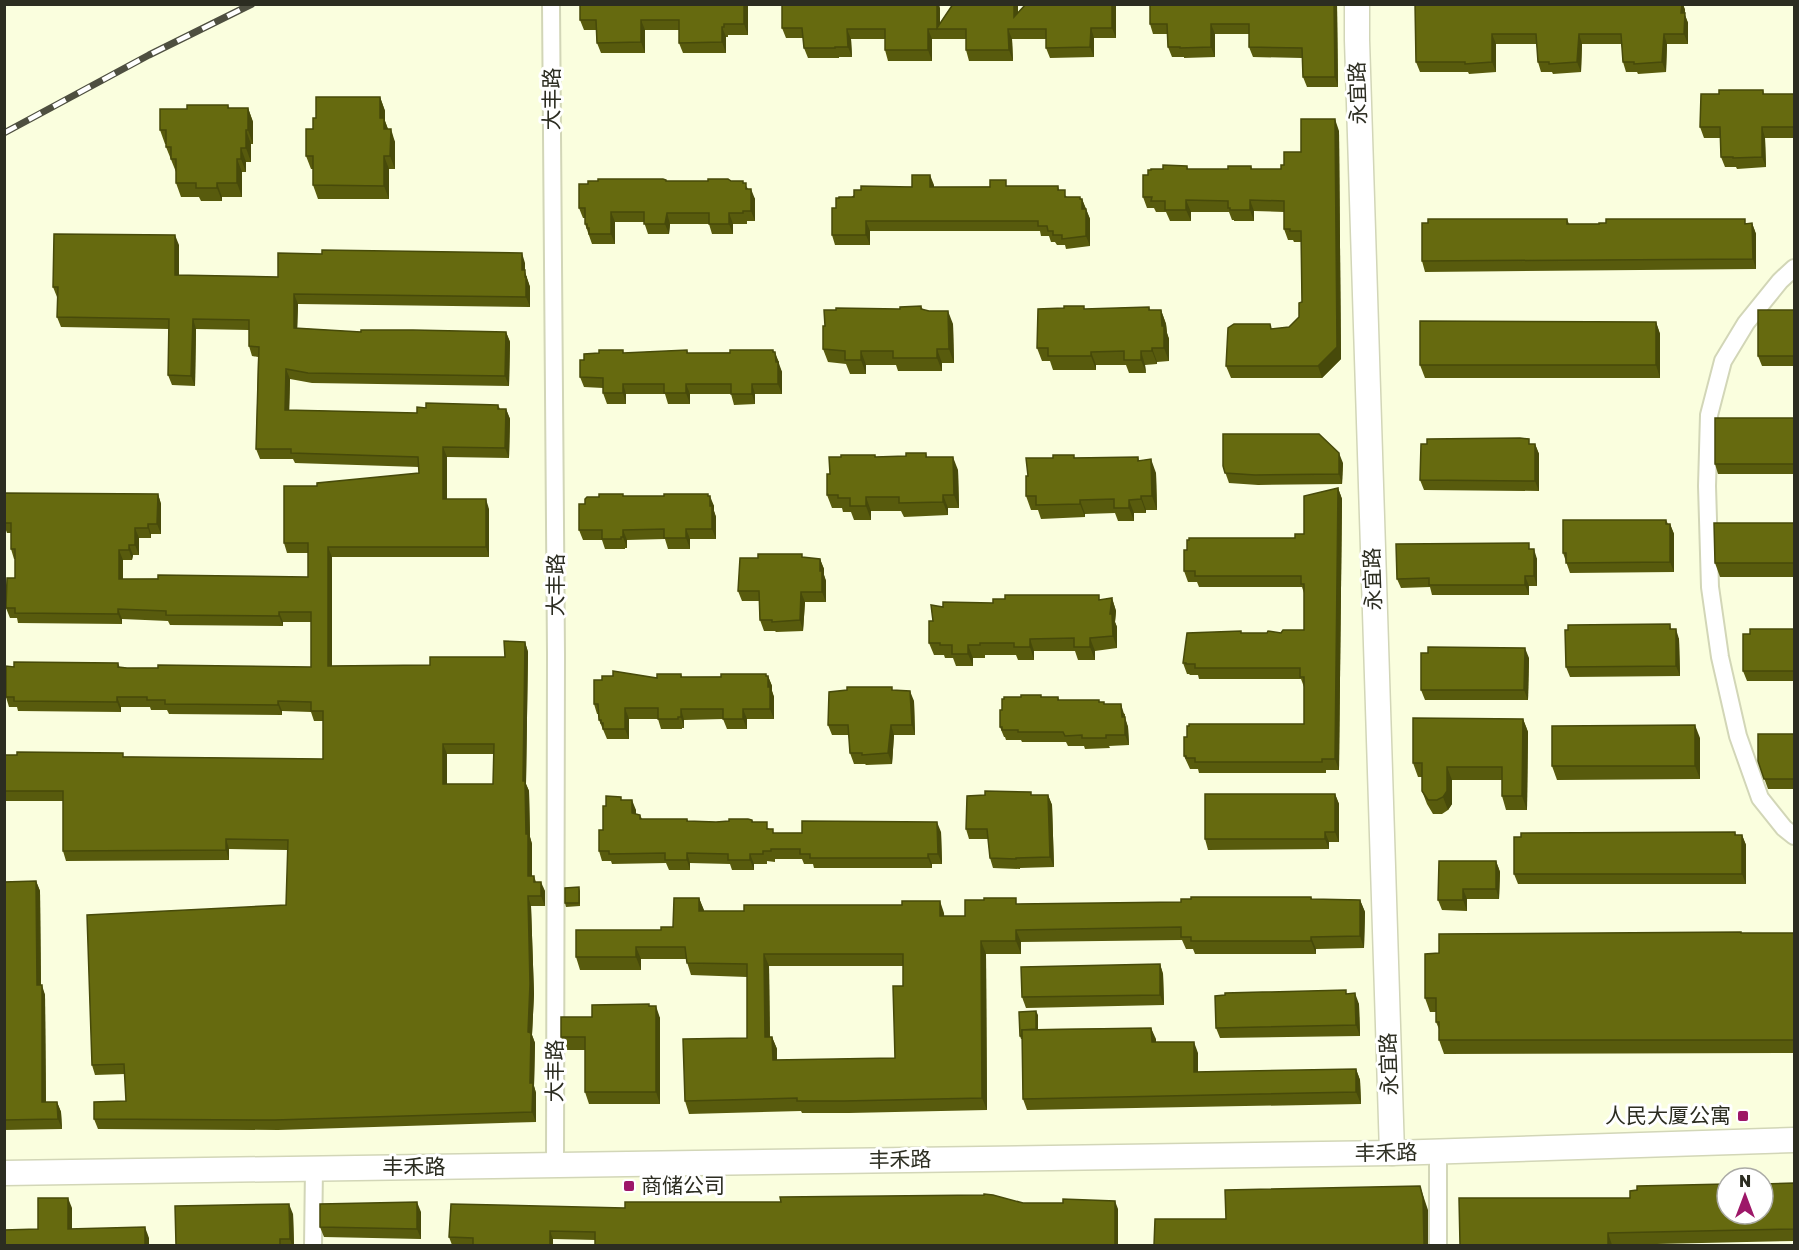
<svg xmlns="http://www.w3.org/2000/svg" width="1799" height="1250" viewBox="0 0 1799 1250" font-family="'Golos Text','Noto Sans SC',sans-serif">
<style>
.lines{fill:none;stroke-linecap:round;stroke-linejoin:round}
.street-casing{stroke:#d2d6b7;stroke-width:20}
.secondary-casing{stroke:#d2d6b7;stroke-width:27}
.street{stroke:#fff;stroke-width:16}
.secondary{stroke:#fff;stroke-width:24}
.rail-casing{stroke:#4e4f40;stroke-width:7}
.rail{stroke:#fff;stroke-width:4.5;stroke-dasharray:14;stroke-linecap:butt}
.wall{fill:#585b0d;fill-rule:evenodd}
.shaded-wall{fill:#474a0a}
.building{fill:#666a0f;stroke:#474a0a;stroke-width:1.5;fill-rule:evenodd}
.poi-dot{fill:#9d1768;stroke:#fff;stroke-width:2}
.labels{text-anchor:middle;stroke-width:6;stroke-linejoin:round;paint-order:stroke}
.street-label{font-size:21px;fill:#2c2d21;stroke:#fff}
.poi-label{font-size:21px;fill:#2c2d21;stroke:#fff;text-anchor:end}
</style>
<rect width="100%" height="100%" fill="#fafede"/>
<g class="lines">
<!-- street casing -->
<g class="street-casing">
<g id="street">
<polyline points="551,4 556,654 555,1166"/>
<polyline points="1794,268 1780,281 1746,323 1723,361 1709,415 1707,486 1710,587 1720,657 1738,736 1760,798 1784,828 1794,836"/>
<polyline points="313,1246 314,1168"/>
<polyline points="1438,1246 1438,1152"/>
</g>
</g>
<!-- secondary casing -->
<g class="secondary-casing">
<g id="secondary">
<polyline points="1357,4 1357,40 1392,1153"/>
<polyline points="4,1173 1392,1153 1794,1140"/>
</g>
</g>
<!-- street -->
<use href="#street" class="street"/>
<!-- secondary -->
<use href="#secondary" class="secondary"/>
<!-- rail casing -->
<g class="rail-casing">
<polyline id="rail" points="4,133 149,55 252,4"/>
</g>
<!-- rail -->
<use href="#rail" class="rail"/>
</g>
<!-- wall -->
<g class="wall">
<polygon points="748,4 748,35 728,35 728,37 726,37 726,53 683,53 679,43 679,30 645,30 645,53 601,53 597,43 596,30 584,30 580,20"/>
<polygon points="953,4 1018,4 1018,13 1026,4 1115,4 1116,38 1094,38 1094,57 1050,58 1046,48 1046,39 1012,39 1013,61 969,61 966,50 966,39 932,39 932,61 888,61 885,50 885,39 851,39 852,57 839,57 839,58 808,58 804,48 803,38 786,38 782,28 940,8 940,23"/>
<polygon points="1150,4 1337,4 1338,87 1307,87 1303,77 1302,58 1253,57 1249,47 1249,34 1215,34 1215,57 1184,58 1184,57 1172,57 1168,47 1167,34 1153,34 1150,24"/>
<polygon points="1415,4 1683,4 1685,10 1685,15 1688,23 1688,44 1667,44 1666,72 1638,74 1637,72 1626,72 1623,62 1622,44 1582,44 1581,72 1553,74 1552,72 1541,72 1538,62 1537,44 1496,44 1496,72 1469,74 1468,72 1420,72 1416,62"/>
<polygon points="1763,90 1764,94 1794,94 1794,138 1765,138 1766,167 1737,169 1736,167 1725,167 1721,157 1720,138 1704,138 1700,127 1719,94"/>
<polygon points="380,97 385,111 385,121 388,129 395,142 395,169 389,169 389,199 318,199 313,185 313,169 311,169 306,156 316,118"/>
<polygon points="228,105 229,108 248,108 253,122 253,144 251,144 251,162 246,162 246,172 242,172 242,197 222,197 222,201 201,201 199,197 181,197 176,183 176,172 166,147 166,144 165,144 160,130 187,109"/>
<polygon points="1339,131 1341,359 1322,378 1231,378 1226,366 1271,329 1289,327 1299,317 1302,302 1301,242 1294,242 1293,240 1288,240 1284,229 1284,212 1254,211 1254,221 1234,221 1234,220 1232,220 1229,212 1191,212 1191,221 1170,221 1166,212 1156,212 1154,208 1147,208 1143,197 1148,175 1163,169 1187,166 1188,169 1228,169 1251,166 1252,169 1281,169 1301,152"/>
<polygon points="666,181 731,181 744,183 755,199 755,221 747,221 747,224 733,224 733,234 712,234 709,224 670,224 669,234 648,234 644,222 615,222 615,244 592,244 585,224 585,218 583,218 579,208"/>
<polygon points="934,185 934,187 1058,186 1059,190 1067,197 1082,199 1090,219 1090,246 1066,249 1065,245 1057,245 1055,242 1051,242 1049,236 1041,236 1040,231 870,231 870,245 835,245 832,235 836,208 861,190"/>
<polygon points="1567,219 1569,224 1752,223 1756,234 1756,269 1425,272 1422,261 1428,223"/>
<path d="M179 245V275L278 277 525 263V272L530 287V307L298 304 297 328 361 332H506L510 342 509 386 312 383 290 379 289 410 417 413 426 408 498 405 500 409H506L510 419 509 458 447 457V499L489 509V557H332V666L430 665 505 657 525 642 528 652 526 784 529 791 530 837 532 844V876H534L536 882 545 891V906H531L534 994 532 1035 535 1043 534 1086 536 1093V1122L278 1130 98 1129 94 1119 126 1101 125 1074 95 1075 92 1065 286 905 288 850 229 849V860L66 861 63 851V801H4V755L323 759V721H314L311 712 282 711V715L169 714 167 710H151L150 707H121V712L18 711 17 707H9L6 697 14 667 118 663 120 668H127L311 667V622H283V626L170 625 168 621 122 619V624L18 623 17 618H10L6 608 15 578V559H14L11 549V533H7L4 525V493L158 494 161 504V534H151V538H139V555H133L132 560H123V579L308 577V553H287L284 543 317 486 419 473V467L295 463 293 459H260L256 449 258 357 252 356 249 346V330L196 329 195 386 172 385 168 375 169 329 61 327 57 317 58 297H57L53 287ZM447 754H494L493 784H447Z"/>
<polygon points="921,306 923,310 953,324 954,363 942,363 942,371 898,371 896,365 866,365 866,374 850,374 846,364 828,362 823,349 825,326 900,309"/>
<polygon points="1149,307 1150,310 1161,310 1166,324 1167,333 1169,339 1169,361 1157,362 1157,364 1145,365 1146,373 1129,373 1126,365 1096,365 1096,370 1053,370 1050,361 1042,361 1037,348 1085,309"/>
<polygon points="1794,310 1794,366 1762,366 1758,356"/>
<polygon points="1656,322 1660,334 1660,378 1425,378 1420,365"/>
<polygon points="687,350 688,353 774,352 779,362 779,366 782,372 782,394 755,394 755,404 734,405 731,394 690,394 690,404 668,404 665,394 626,394 626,404 607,404 603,393 603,388 584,387 580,377 584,360 624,353"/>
<polygon points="1794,418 1794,474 1718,474 1715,464"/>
<polygon points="1531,444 1535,444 1539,454 1539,491 1424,490 1420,480"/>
<polygon points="926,453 927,457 958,470 959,508 948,508 948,515 904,517 901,511 871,511 871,520 854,520 851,512 843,512 842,508 832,508 827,495 830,474 841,457 875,455 876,457 906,456"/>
<polygon points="1138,457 1139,461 1156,473 1157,510 1146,510 1146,513 1134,513 1134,521 1118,521 1115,513 1085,514 1085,517 1041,519 1038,510 1031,510 1026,496 1028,476 1053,458"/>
<polygon points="1343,463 1342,484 1258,485 1229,483 1223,466"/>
<polygon points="1338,488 1342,499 1339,770 1326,770 1326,773 1199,773 1198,769 1190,769 1184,756 1304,724 1304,687 1301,679 1199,679 1198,675 1190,675 1189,674 1187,674 1183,663 1241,633 1281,633 1304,630 1304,593 1302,587 1199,587 1197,582 1188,582 1184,571 1295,538 1304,534"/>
<polygon points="624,496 708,496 714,506 714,511 716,517 716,539 690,539 690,549 668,549 665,539 627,540 627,548 625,548 625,549 605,549 602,540 583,540 579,530 585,504"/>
<polygon points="1666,520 1668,524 1670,524 1674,534 1674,572 1570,573 1563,553"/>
<polygon points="1794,523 1794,577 1720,577 1715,563"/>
<polygon points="1531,549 1537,559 1537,586 1529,586 1529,595 1432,595 1430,587 1401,588 1397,579"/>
<polygon points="803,558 820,559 824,569 824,575 826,581 826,602 805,602 803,631 776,632 775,631 764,631 760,620 759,601 742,601 738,591"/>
<polygon points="1112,598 1116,611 1115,622 1117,627 1117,648 1095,651 1095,660 1078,660 1075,651 1034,651 1034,660 1018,660 1016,655 985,655 985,658 973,658 973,666 956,666 953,658 945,658 944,655 934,655 929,643 933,621 943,607 993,603 1100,600"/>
<polygon points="1670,624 1671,629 1679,639 1680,676 1570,677 1566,667"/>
<polygon points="1794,629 1794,681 1747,681 1743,671 1750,634"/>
<polygon points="1529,658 1528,700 1425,700 1421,690"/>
<polygon points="681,674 682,677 768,676 772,686 772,691 774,697 774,719 747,719 747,729 727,729 723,719 684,720 684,728 682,728 682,729 661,729 658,719 629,719 629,739 607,739 599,720 599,714 597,714 594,704 657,678"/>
<polygon points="893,691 914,701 915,735 894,735 892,764 866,765 865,764 854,764 850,753 849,735 832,735 828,725"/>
<polygon points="1041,697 1058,697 1059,700 1100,702 1125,714 1125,719 1128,727 1129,745 1109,746 1110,748 1085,749 1084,746 1068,746 1066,742 1022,742 1021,740 1006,740 1005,737 1004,737 1000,727 1002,710"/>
<polygon points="1523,719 1528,732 1527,810 1506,810 1502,796 1502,780 1452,780 1452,804 1448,810 1442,814 1433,814 1427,804 1422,791 1422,777 1418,777 1413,763"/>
<polygon points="1794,734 1794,789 1768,789 1758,761"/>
<polygon points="1700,738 1700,779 1557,780 1552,766"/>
<polygon points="1335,794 1339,804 1339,842 1329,842 1329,849 1208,850 1205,839"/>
<polygon points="1032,795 1048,795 1052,805 1054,867 1020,868 1020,869 993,868 990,858 988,839 969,839 966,829"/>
<polygon points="622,800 636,810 636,814 640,815 642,819 687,819 688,821 716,822 752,820 753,822 770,829 774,833 941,832 942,864 932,864 932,868 814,868 813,864 804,864 802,859 775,859 775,862 767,861 767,864 754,864 754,870 732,870 730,864 690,863 690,870 669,870 666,863 612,864 611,861 602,861 599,851 603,830"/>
<polygon points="1735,832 1736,835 1742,835 1746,845 1746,884 1518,884 1514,874"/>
<polygon points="1496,861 1500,872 1499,899 1467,899 1467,911 1442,910 1438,900"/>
<polygon points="36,881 40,891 41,985 45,995 46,1102 57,1102 61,1112 62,1129 4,1130 4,882"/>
<polygon points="579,887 580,891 580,906 566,907 565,903"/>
<path d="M1311 897 1312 899 1360 900 1365 912 1364 948 1316 949V954H1195L1193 949H1186L1182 940 1021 942V954H986L987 1110 849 1113H802L801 1111 689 1114 685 1101 747 1038V977L691 975 686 959H641V970H580L576 957 661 930 673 927 699 898 704 911 944 913V916H965L1018 904 1181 902ZM769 966H903V986L895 1058 777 1060V1049L772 1037H770Z"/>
<polygon points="1742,933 1794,933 1794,1053 1444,1054 1439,1040 1439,1029 1436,1022 1436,1012 1430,1012 1425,998"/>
<polygon points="1160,964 1163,974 1164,1005 1026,1008 1022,997"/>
<polygon points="1347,994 1359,1004 1360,1036 1220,1038 1216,1028"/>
<polygon points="650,1006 660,1018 660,1104 589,1104 585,1092 585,1050 566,1050 561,1037 592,1017"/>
<polygon points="1038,1015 1038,1029 1151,1028 1156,1042 1198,1053 1198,1072 1356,1069 1360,1080 1361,1104 1027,1110 1023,1099 1022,1039 1021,1039 1020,1036"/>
<polygon points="1794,1183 1794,1241 1612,1245 1460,1245 1630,1198"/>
<polygon points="1023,1203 1118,1209 595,1240 553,1239 553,1245 452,1245 449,1237 625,1208"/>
<polygon points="421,1212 421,1239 324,1237 320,1227"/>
<polygon points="293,1214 294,1245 176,1245"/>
</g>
<!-- shaded-wall -->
<g class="shaded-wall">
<polygon points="744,4 748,4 748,35 744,24"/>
<polygon points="935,4 939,4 940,8 940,29 937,29"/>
<polygon points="1014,4 1018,4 1018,27 1014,17"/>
<polygon points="1112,4 1115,4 1116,6 1116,38 1112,28"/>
<polygon points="1334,4 1337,4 1338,87 1335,77"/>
<polygon points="1682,4 1683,4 1685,10 1685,15 1688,23 1688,44 1684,34 1681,13"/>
<polygon points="641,20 645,30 645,53 641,42"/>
<polygon points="1211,24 1215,34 1215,57 1211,47"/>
<polygon points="722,27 726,37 726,53 722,42"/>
<polygon points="1091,28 1094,38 1094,57 1090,47"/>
<polygon points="847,29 851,39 852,57 848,47"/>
<polygon points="928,29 932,39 932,61 928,50"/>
<polygon points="1008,29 1012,39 1013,61 1009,50"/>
<polygon points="1492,34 1496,44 1496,72 1492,62"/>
<polygon points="1579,34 1582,44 1581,72 1577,62"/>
<polygon points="1664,34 1667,44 1666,72 1662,62"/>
<polygon points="380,97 385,111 385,121 389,132 389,142 380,118"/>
<polygon points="248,108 253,122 253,144 248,130"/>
<polygon points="1335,119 1339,131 1341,359 1322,378 1318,366"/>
<polygon points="1762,127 1765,138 1766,167 1762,157"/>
<polygon points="391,129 395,142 395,169 390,156"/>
<polygon points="246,130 251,144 251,162 246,148"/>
<polygon points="241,148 246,162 246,172 241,159"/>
<polygon points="384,156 389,169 389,199 384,186"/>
<polygon points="237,159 242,172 242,197 237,183"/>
<polygon points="930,175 934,185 934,197 930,187"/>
<polygon points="217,183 222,197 222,201 217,188"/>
<polygon points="751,189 755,199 755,221 751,211"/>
<polygon points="1080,197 1082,203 1082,199 1090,219 1090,246 1086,236"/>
<polygon points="1186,200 1191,212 1191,221 1186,210"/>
<polygon points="1250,200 1254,211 1254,221 1250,210"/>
<polygon points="611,212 615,222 615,244 611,234"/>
<polygon points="667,213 670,224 669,234 665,224"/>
<polygon points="729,213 733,224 733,234 729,224"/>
<polygon points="866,221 870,231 870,245 866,235"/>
<polygon points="1752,223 1756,234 1756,269 1753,259"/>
<polygon points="175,235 179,245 179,285 175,275"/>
<polygon points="522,253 525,263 525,272 530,287 530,307 526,297 522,270"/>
<polygon points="294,294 298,304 297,338 294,328"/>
<polygon points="1161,310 1166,324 1167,333 1169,339 1169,361 1164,348 1162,326"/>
<polygon points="948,311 953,324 954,363 949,349"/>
<polygon points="193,319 196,329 195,386 191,376"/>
<polygon points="1656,322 1660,334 1660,378 1656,365"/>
<polygon points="506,332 510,342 509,386 505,376"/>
<polygon points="1152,348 1157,362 1157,364 1152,351"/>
<polygon points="937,349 942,363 942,371 937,358"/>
<polygon points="773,350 776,356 775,352 782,372 782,394 778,384"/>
<polygon points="861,351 866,365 866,374 861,360"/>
<polygon points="1141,351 1145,365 1146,373 1141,360"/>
<polygon points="1091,352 1096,365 1096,370 1091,356"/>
<polygon points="286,369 290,379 289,420 285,410"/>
<polygon points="623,384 626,394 626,404 623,393"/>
<polygon points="686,384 690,394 690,404 686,393"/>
<polygon points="752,384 755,394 755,404 752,394"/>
<polygon points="506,409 510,419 509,458 505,448"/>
<polygon points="1535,444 1539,454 1539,491 1535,481"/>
<polygon points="443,447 447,457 447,509 443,499"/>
<polygon points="1339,453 1343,463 1342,484 1339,474"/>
<polygon points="953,457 958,470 959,508 954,495"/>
<polygon points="1151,459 1156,473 1157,510 1152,496"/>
<polygon points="1338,488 1342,499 1339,770 1335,759"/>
<polygon points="158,494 161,504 161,534 157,524"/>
<polygon points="943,495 948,508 948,515 943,502"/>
<polygon points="710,496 714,506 714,511 716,517 716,539 712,529"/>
<polygon points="1141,496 1146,510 1146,513 1141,499"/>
<polygon points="866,497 871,511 871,520 866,506"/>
<polygon points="486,499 489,509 489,557 486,547"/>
<polygon points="1080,500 1085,514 1085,517 1080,504"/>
<polygon points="1129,500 1134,513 1134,521 1129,508"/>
<polygon points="148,524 151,534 151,538 148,528"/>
<polygon points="1670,524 1674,534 1674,572 1670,562"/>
<polygon points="135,528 139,538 139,555 135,545"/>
<polygon points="686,529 690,539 690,549 686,538"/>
<polygon points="623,530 627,540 627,548 623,537"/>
<polygon points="129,545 133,555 132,560 129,550"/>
<polygon points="328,547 332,557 332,676 328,666"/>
<polygon points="1534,549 1537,559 1537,586 1534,576"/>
<polygon points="119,550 123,560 123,589 119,579"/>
<polygon points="820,559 824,569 824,575 826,581 826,602 822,592 820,571"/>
<polygon points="1525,576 1529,586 1529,595 1525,585"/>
<polygon points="801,592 805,602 803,631 800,620"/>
<polygon points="1112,598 1116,611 1115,622 1117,627 1117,648 1113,636 1110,614"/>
<polygon points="118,609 122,619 122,624 118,614"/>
<polygon points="279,612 283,622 283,626 279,616"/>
<polygon points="1676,629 1679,639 1680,676 1676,666"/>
<polygon points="1090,638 1095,651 1095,660 1090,647"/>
<polygon points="1030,639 1034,651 1034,660 1030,647"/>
<polygon points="525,642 528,652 526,784 529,791 530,837 532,844 532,886 528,876 523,781"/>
<polygon points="968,645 973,658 973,666 968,654"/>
<polygon points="1525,648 1529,658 1528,700 1524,690"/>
<polygon points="766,674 768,680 768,676 772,686 772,691 774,697 774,719 770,709"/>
<polygon points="910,691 914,701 915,735 912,725"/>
<polygon points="117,697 121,707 121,712 117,702"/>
<polygon points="278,701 282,711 282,715 278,705"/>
<polygon points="1121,704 1128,727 1129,745 1125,735 1122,717"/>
<polygon points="625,708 629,719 629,739 625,729"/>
<polygon points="681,709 684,720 684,728 681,717"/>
<polygon points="743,709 747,719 747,729 743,719"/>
<polygon points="1523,719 1528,732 1527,810 1522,796"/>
<polygon points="891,725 894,735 892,764 888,753"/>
<polygon points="1695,725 1700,738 1700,779 1695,766"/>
<polygon points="443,744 447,754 447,794 443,784"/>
<polygon points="1447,767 1452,780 1452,804 1448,810 1443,797"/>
<polygon points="1335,794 1339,804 1339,842 1335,832"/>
<polygon points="1048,795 1052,805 1054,867 1050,857"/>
<polygon points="632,800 636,810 636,824 632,813"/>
<polygon points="937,822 941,832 942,864 938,854"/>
<polygon points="1325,832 1329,842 1329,849 1325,839"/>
<polygon points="1742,835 1746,845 1746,884 1742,874"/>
<polygon points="226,839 229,849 229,860 226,850"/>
<polygon points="687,853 690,863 690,870 687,860"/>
<polygon points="750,854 754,864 754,870 750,860"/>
<polygon points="928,854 932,864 932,868 928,858"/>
<polygon points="1496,861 1500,872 1499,899 1496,889"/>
<polygon points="36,881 40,891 41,995 37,985"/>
<polygon points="541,882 545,891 545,906 541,896"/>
<polygon points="1463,889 1467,899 1467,911 1463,900"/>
<polygon points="528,896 531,906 534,994 532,1035 535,1043 534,1086 536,1093 536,1122 532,1112 528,1032"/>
<polygon points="699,898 704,910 703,924 699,911"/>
<polygon points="1360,900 1365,912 1364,948 1360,936"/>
<polygon points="940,901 944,913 945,929 940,916"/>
<polygon points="1016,930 1021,942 1021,954 1016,941"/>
<polygon points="1311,937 1316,949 1316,954 1311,941"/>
<polygon points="981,941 986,954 987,1110 982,1098"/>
<polygon points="636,947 641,959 641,970 636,957"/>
<polygon points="764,954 769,966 770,1050 765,1037"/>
<polygon points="1160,964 1163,974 1164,1005 1160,995"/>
<polygon points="42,985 45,995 46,1112 42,1102"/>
<polygon points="1355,993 1359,1004 1360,1036 1356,1025"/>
<polygon points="656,1006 660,1018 660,1104 656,1092"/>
<polygon points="1036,1011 1038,1015 1038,1039 1036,1035"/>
<polygon points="1151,1028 1156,1039 1156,1054 1152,1042"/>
<polygon points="772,1037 777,1049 777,1072 773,1060"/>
<polygon points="1194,1042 1198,1053 1198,1083 1194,1072"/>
<polygon points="1356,1069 1360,1080 1361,1104 1356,1092"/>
<polygon points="57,1102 61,1112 62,1129 58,1119"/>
<polygon points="1420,1186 1428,1210 1428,1245 1424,1245"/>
<polygon points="68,1198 72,1208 72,1239 68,1229"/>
<polygon points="1115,1201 1118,1209 1118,1245 1115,1245"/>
<polygon points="417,1202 421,1212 421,1239 417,1229"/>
<polygon points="289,1204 293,1214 294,1245 292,1245 290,1239"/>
<polygon points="145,1227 149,1238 149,1245 145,1245"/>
<polygon points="550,1231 553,1239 553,1245 550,1245"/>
<polygon points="1608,1233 1612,1245 1608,1245"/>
</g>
<!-- building -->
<g class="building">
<polygon points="580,4 744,4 744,24 724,24 724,27 722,27 722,42 679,43 679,20 641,20 641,42 597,43 596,20 580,20"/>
<polygon points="782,4 937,4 937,28 953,4 1014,4 1014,17 1026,4 1112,4 1112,28 1091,28 1090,47 1046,48 1046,29 1008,29 1009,50 966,50 966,29 928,29 928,50 885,50 885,29 847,29 848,47 835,47 835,48 804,48 802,28 782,28"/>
<polygon points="1150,4 1334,4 1335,77 1303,77 1302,48 1249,47 1249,24 1211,24 1211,47 1180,48 1180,47 1168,47 1167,24 1150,24"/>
<polygon points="1415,4 1682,4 1681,13 1685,13 1684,34 1664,34 1662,62 1634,64 1634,62 1623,62 1621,34 1579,34 1577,62 1549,64 1549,62 1538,62 1536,34 1492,34 1492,62 1465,64 1465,62 1416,62"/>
<polygon points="1719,90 1763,90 1763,94 1794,94 1794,127 1762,127 1762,157 1733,158 1733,157 1721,157 1720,127 1700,127 1701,94 1719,94"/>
<polygon points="316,97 380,97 380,118 384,118 384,129 391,129 390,156 384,156 384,186 313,185 313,156 306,156 306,129 313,129 313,118 316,118"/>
<polygon points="187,105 228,105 228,108 248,108 248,130 246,130 246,148 241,148 241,159 237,159 237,183 217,183 217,188 196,188 196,183 176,183 176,159 171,159 171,147 166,147 166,130 160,130 160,109 187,109"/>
<polygon points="1301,119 1335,119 1337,347 1318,366 1226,366 1228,328 1234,324 1270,324 1271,329 1289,327 1299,317 1299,303 1302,302 1301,231 1290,231 1290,229 1284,229 1284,201 1250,200 1250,210 1230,210 1230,208 1228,208 1228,201 1186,200 1186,210 1165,210 1165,201 1151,201 1152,197 1143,197 1143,175 1148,175 1148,170 1151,170 1151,169 1163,169 1163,165 1187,166 1187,169 1228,169 1228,166 1251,166 1251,169 1281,169 1281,165 1284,165 1284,152 1301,152"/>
<polygon points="912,175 930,175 930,187 990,187 990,180 1006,180 1006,186 1058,186 1058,190 1065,190 1065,197 1080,197 1080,199 1082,199 1082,209 1086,209 1086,236 1062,239 1062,235 1053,235 1053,231 1048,231 1047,226 1038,226 1038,221 866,221 866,235 832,235 832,208 836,208 836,198 839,198 839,197 854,197 854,190 861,190 861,186 912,187"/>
<polygon points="598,179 663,179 666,180 666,181 708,181 708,179 728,179 731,181 743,181 743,183 746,183 746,189 751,189 751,211 743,211 743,213 729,213 729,224 709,224 709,213 667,213 665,224 644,224 644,212 611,212 611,234 589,234 589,228 587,228 587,224 585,224 585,208 579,208 579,184 588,184 588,181 598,181"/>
<polygon points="1428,219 1567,219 1567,224 1599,224 1599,223 1606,223 1606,219 1745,219 1745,224 1752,223 1753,259 1422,261 1422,223 1428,223"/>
<path d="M54 234 175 235V275L278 277V253L322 254V250L522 253V270H525V277H526V297L294 294V328L361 332V330H413L506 332 505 376 308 373 286 369 285 410 417 413V407L426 408V403L498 405V409H506L505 448 443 447V499H486V547H328V666L430 665V657H505L504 641 525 642 523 781H525L526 834H528V876H534V882H541V896H528L530 984 528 1032 531 1033 530 1083H533L532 1112 275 1120 94 1119V1102L126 1101 124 1064 92 1065 87 915 286 905 288 840 226 839V850L63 851V791H4V755H17V752L123 753V757H132L323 759V711H311V702L278 701V705L165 704V700H147V697H117V702L14 701V697H6V666L14 667V662L118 663V667L127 668H158V665L311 667V612H279V616L166 615V611L118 609V614L15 613V608H6L7 578H15V549H11V523H4V493L158 494 157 524H148V528H135V545H129V550H119V579H158V575L308 577V543H284V486H317V483L419 473 418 457 291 453V449H256L259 347 249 346V320L193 319 191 376 168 375 169 319 57 317 58 287H53ZM443 744H494L493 784H443Z"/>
<polygon points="921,306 921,309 929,311 948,311 949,349 937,349 937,358 893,358 893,351 861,351 861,360 845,360 845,351 823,349 823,326 825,326 824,310 836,310 836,308 900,309 900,307"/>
<polygon points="1064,306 1084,306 1084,309 1149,307 1149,310 1161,310 1162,326 1164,326 1164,348 1152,348 1152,351 1141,351 1141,360 1124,360 1124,351 1091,352 1091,356 1048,356 1048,348 1037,348 1038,309 1064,308"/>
<rect x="1758" y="310" width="36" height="46"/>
<polygon points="1420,321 1656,322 1656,365 1420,365"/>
<polygon points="599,350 623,350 623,353 687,350 687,353 730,353 730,350 773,350 773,352 775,352 776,362 778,362 778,384 752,384 752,394 731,394 731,384 686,384 686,393 664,393 664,384 623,384 623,393 603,393 603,378 580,377 580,360 584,360 584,354 599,353"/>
<rect x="1715" y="418" width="79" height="46"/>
<polygon points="1223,434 1319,434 1339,453 1339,474 1255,475 1225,473 1223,466"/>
<polygon points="1520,438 1529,439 1529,444 1535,444 1535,481 1420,480 1421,444 1427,444 1427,439"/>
<polygon points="906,453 926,453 926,457 953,457 954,495 943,495 943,502 899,503 899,497 866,497 866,506 850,506 850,498 838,498 838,495 827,495 827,474 830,474 829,457 841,457 841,455 875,455 875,457 906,456"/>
<polygon points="1053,455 1074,455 1074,458 1138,457 1138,461 1151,459 1152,496 1141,496 1141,499 1129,500 1129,508 1114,508 1114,499 1080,500 1080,504 1036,505 1036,496 1026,496 1026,476 1028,476 1026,458 1053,458"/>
<polygon points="1338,488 1335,759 1322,759 1322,762 1195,762 1195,758 1186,758 1186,756 1184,756 1184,737 1187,737 1187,726 1189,726 1189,724 1304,724 1304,677 1300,677 1300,668 1195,668 1195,664 1186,664 1186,663 1183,663 1187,633 1241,631 1241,633 1267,633 1268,631 1281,633 1283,630 1304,630 1304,584 1301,584 1301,576 1195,576 1195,571 1184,571 1184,550 1187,550 1187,540 1189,540 1189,538 1295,538 1295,534 1304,534 1304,496"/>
<polygon points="599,494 623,494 623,496 664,496 664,494 708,494 708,496 710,496 710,506 712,506 712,529 686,529 686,538 664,538 664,529 623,530 623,537 621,537 621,539 602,539 602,530 579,530 579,504 585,504 585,499 587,497 599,497"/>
<polygon points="1563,520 1666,520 1666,524 1670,524 1670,562 1566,563 1566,553 1563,553"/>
<polygon points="1714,523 1794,523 1794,563 1715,563"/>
<polygon points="1529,543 1529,549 1534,549 1534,576 1525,576 1525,585 1429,585 1429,578 1397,579 1396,544"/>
<polygon points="758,554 802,554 802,557 820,559 820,571 822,571 822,592 801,592 800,620 772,622 772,620 760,620 759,591 738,591 740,558 758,558"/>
<polygon points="1005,595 1099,595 1099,600 1112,598 1110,614 1112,614 1113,636 1090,638 1090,647 1074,647 1074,638 1030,639 1030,647 1014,647 1014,643 980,643 980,645 968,645 968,654 952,654 952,645 940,645 940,643 929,643 929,621 933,621 931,605 943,607 943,602 993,603 993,599 1005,599"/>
<polygon points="1670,624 1670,629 1676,629 1676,666 1566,667 1565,630 1568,630 1568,625"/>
<polygon points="1750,629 1794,629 1794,671 1743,671 1743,634 1750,634"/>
<polygon points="1428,647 1525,648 1524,690 1421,690 1421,653 1428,653"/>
<polygon points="613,671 657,678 657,674 681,674 681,677 721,677 721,674 766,674 766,676 768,676 768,687 770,687 770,709 743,709 743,719 723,719 723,709 681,709 681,717 678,717 678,719 658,719 658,708 625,708 625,729 603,729 603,723 601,723 601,720 599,720 598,704 594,704 594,680 602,680 602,676 613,676"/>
<polygon points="847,687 892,687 892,690 910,691 912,725 891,725 888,753 862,755 862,753 850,753 848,725 828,725 829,692 847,690"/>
<polygon points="1021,695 1041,695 1041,697 1058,697 1058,700 1099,700 1099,702 1104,702 1104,704 1121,704 1122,717 1125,717 1125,735 1106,735 1106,738 1082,738 1082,735 1065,736 1063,732 1018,732 1018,730 1002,730 1002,727 1000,727 1000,710 1002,710 1002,699 1004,699 1004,697 1021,697"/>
<polygon points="1413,718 1523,719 1522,796 1502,796 1502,767 1447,767 1447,791 1443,797 1437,800 1428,800 1422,791 1422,763 1413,763"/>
<polygon points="1695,725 1695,766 1552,766 1552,726"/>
<polygon points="1758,734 1794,734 1794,779 1764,779 1758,761"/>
<polygon points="985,791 1031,792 1031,795 1048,795 1050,857 1016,858 1016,859 990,858 987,829 966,829 967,796 985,795"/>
<polygon points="1205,794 1335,794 1335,832 1325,832 1325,839 1205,839"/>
<polygon points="606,796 621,797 621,800 632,800 632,813 640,815 640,819 687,819 687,821 716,822 729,821 729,819 748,819 752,820 752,822 767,822 767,829 773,829 773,833 802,833 802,821 937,822 938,854 928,854 928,858 810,858 810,854 800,854 800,849 771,849 771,851 763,851 763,854 750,854 750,860 728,860 728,854 687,853 687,860 665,860 665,853 609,854 609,851 599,851 599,830 603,830 603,806 606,806"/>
<polygon points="1735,832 1735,835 1742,835 1742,874 1514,874 1514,837 1521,837 1521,833"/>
<polygon points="1439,861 1496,861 1496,889 1463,889 1463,900 1438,900"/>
<polygon points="36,881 37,985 42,985 42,1102 57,1102 58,1119 4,1120 4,882"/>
<polygon points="579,887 579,903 565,903 565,888"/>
<path d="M1191 897H1311V899L1360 900V936L1311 937V941H1191V937H1181V927L1016 930V941H981L982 1098 844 1101H797V1098L685 1101 683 1039 747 1038V964L687 963 685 947H636V957H576V930H661V927H673L674 898H699V911H744V905H902V901H940V916H965V900H984V898H1016V904L1181 902V899H1191ZM764 954H903V986H893L895 1058 773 1060 772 1037H765Z"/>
<polygon points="1741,932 1741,933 1794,933 1794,1040 1439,1040 1439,1022 1436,1022 1436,998 1425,998 1425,954 1439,953 1439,934"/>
<polygon points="1160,964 1160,995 1022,997 1021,967"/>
<polygon points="1346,990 1346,994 1355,993 1356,1025 1216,1028 1215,996 1225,995 1225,993"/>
<polygon points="649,1004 649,1006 656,1006 656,1092 585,1092 585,1037 561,1037 561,1017 592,1017 592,1005"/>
<polygon points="1036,1011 1036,1029 1022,1030 1022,1036 1020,1036 1019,1012"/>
<polygon points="1151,1028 1152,1042 1194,1042 1194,1072 1356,1069 1356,1092 1023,1099 1022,1030"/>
<polygon points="1794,1183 1794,1229 1608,1233 1608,1245 1460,1245 1459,1198 1630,1198 1630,1191 1637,1190 1637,1186 1727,1184 1727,1214 1763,1214 1763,1184"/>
<polygon points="1420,1186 1423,1198 1424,1245 1154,1245 1155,1219 1226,1219 1225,1190"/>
<polygon points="984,1194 993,1195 1023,1203 1063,1203 1063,1199 1115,1201 1115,1245 595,1245 595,1232 550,1231 550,1245 473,1245 473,1238 449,1237 451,1204 625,1208 625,1202 781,1202 780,1197 984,1195"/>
<polygon points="38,1198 68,1198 68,1229 145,1227 145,1245 4,1245 4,1230 38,1229"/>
<polygon points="417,1202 417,1229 320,1227 320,1204"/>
<polygon points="289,1204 290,1239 280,1239 280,1245 176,1245 175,1206"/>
</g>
<!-- markers -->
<g class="poi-dot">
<rect x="1737" y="1110" width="12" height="12" rx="3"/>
<rect x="623" y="1180" width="12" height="12" rx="3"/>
</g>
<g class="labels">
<!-- street labels -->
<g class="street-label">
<text transform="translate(1358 93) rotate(-92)" y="7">永宜路</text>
<text transform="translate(552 99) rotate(-90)" y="7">大丰路</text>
<text transform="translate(1373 579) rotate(-92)" y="7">永宜路</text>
<text transform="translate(556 585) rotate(-90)" y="7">大丰路</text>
<text transform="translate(1389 1064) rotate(-92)" y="7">永宜路</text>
<text transform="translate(555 1071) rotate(-90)" y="7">大丰路</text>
<text transform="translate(1386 1153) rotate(-1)" y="7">丰禾路</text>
<text transform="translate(900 1160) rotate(-1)" y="7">丰禾路</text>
<text x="414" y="1174">丰禾路</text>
</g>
<!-- poi labels -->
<g class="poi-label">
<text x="1731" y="1123">人民大厦公寓</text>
<text x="641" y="1193" text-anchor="start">商储公司</text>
</g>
</g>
<!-- border -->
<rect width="1799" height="1250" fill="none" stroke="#2c2d21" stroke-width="12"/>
<!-- north arrow -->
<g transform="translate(1745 1196)"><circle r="28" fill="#ffffff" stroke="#ababa6" stroke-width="1.5"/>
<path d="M0-4.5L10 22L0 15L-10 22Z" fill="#9d1768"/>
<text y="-9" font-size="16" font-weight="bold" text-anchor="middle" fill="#2c2d21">N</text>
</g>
</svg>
